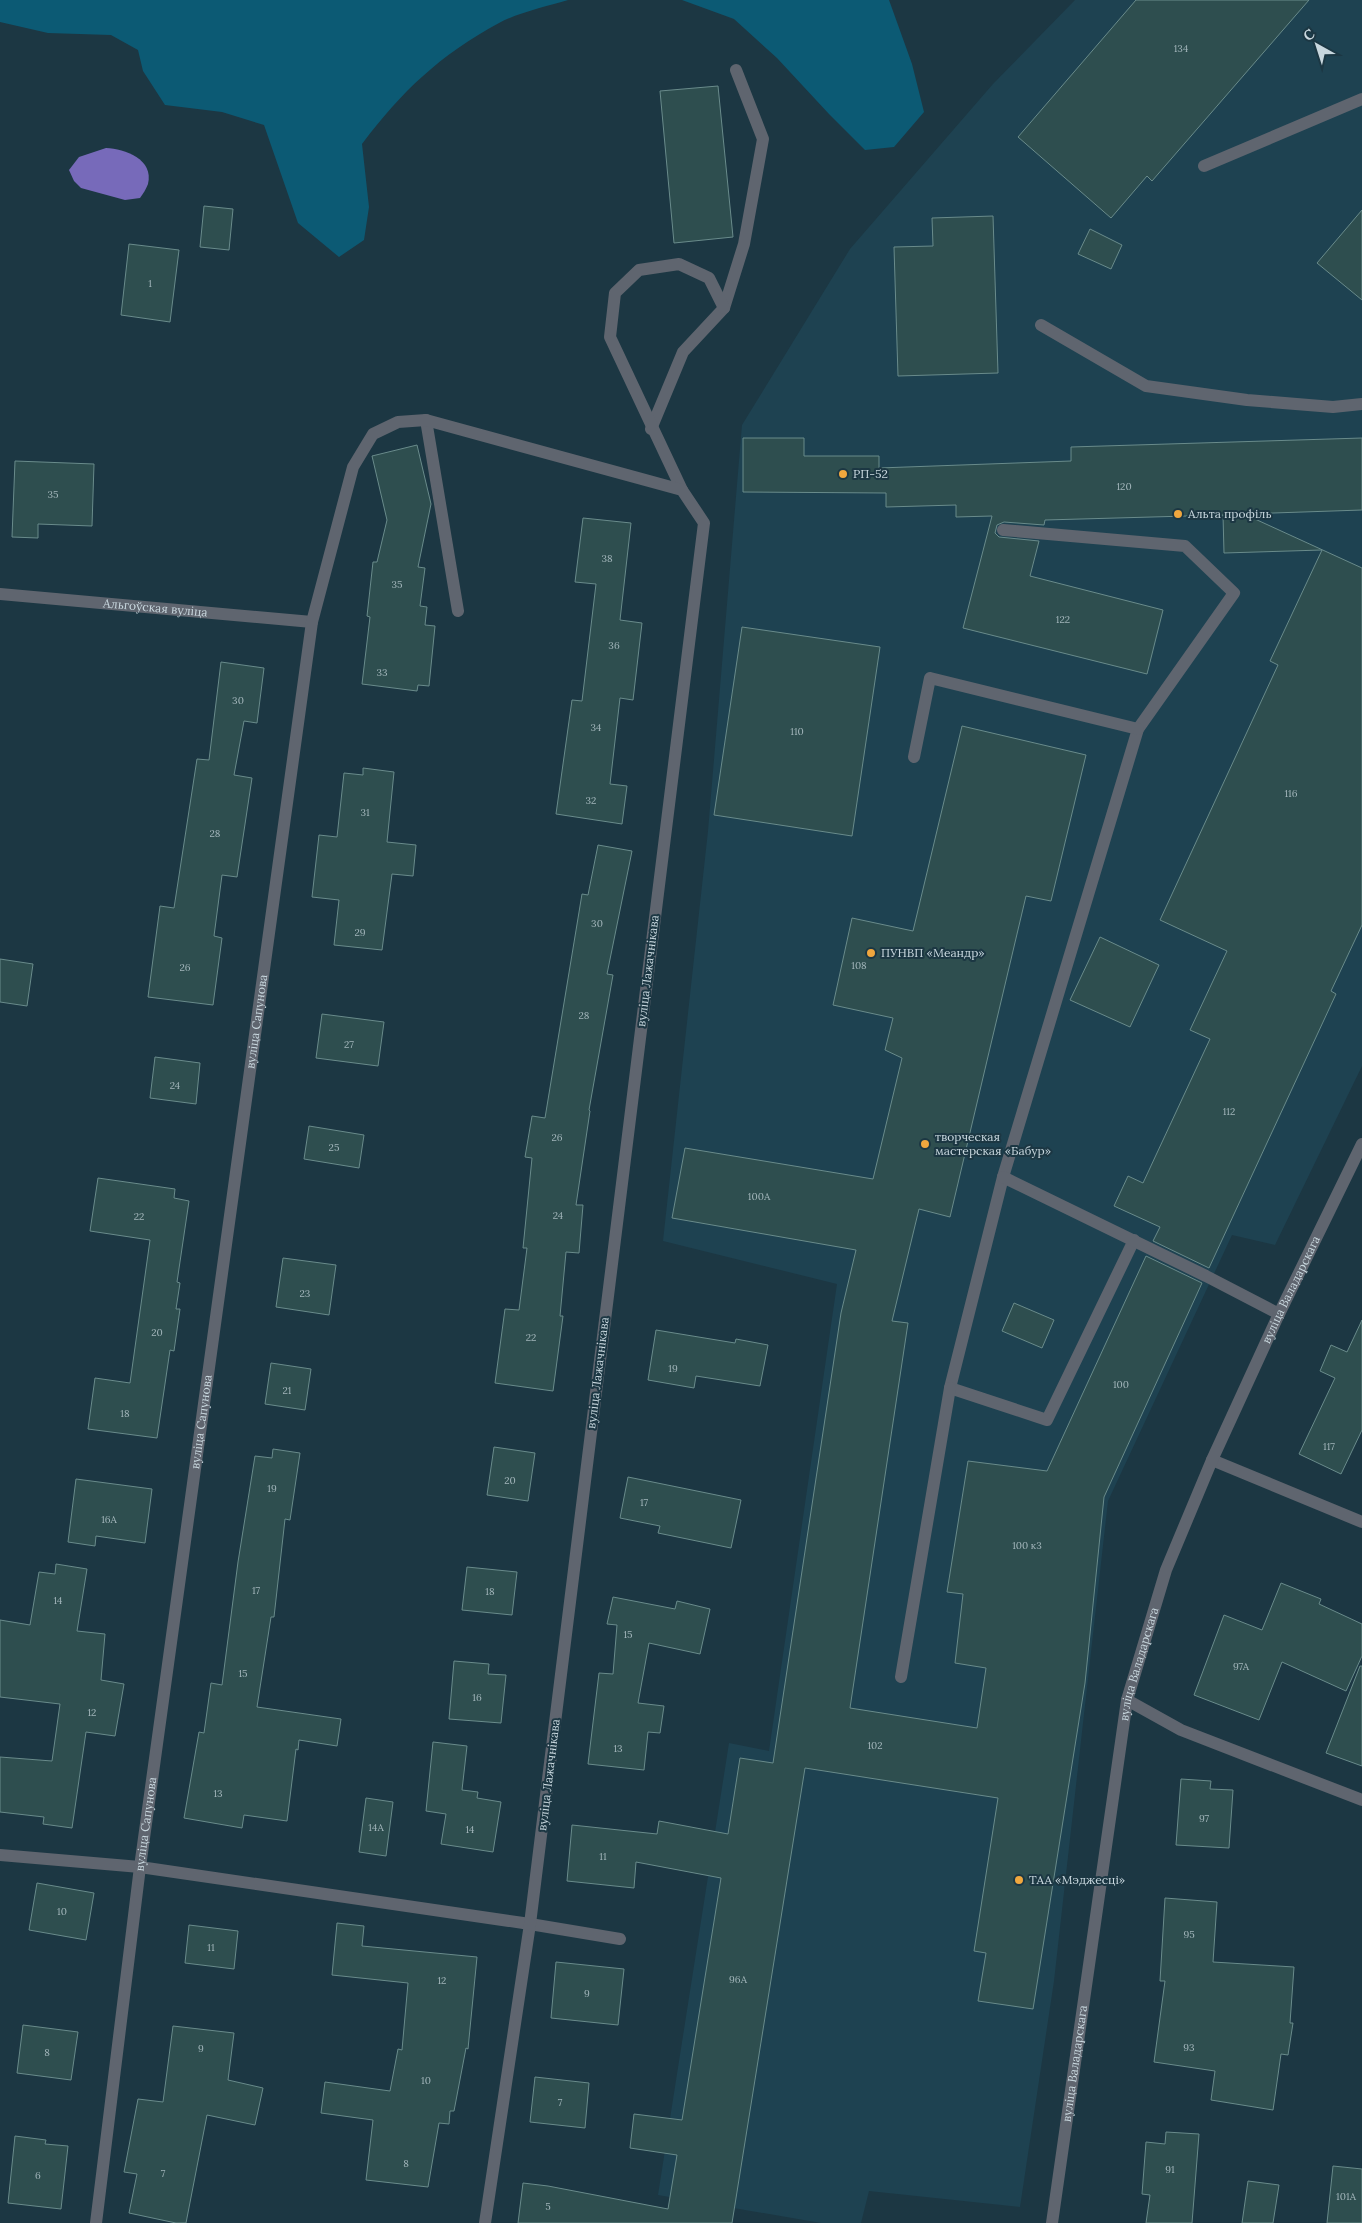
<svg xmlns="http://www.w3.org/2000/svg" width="1362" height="2223" viewBox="0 0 1362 2223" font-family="Lora,serif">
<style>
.built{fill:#1e4251}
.green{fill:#0c5a74}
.water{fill:#776aba}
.building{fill:#2e4e4f;stroke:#698b8b}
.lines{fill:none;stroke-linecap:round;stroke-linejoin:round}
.service{stroke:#5f656f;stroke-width:12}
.minor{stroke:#5f656f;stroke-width:12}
.poi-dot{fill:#f0a73e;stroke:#1c3743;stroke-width:2}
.labels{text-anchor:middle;stroke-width:4;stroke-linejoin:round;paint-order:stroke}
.number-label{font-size:10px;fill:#a2b5ba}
.poi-label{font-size:12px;fill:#c8d7de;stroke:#1c3743;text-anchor:start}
.street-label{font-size:12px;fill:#c8d7de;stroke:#1c3743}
</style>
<rect width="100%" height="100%" fill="#1c3743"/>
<!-- built -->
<polygon class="built" points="1075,0 1362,0 1362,1066 1275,1245 1232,1235 1108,1501 1054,1981 1020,2207 869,2191 861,2223 821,2223 658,2195 729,1743 769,1751 837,1284 663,1241 708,831 742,425 850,249 993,84"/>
<!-- green -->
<g class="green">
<path d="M0 0H568C548 6 517 13 499 23 440 55 402 91 362 144L369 207 364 240 339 257 298 223 264 125 222 112 165 105 143 71 138 50 111 35 48 33 0 22Z"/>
<polygon points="682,0 889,0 912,64 924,112 894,147 865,150 829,114 777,58 734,19"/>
</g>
<!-- water -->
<path class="water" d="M106 148C125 149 154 159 148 184 146 189 143 194 140 198L125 200 81 188 74 181 69 170 79 157Z"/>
<!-- building -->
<g class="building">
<polygon points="1136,0 1309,0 1152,181 1147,176 1111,218 1018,137"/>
<polygon points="718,86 733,237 674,243 660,91"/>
<polygon points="204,206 233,209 229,250 200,247"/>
<polygon points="1362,210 1362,300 1317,263"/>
<polygon points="993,216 998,373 898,376 894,247 933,246 932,218"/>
<polygon points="1090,229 1122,245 1111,269 1078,254"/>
<polygon points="129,244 179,250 170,322 121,315"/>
<polygon points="743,438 804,438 804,456 879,456 879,468 1071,461 1071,447 1362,438 1362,510 1244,514 1362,568 1362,925 1331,991 1336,994 1209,1268 1153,1241 1160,1227 1114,1206 1128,1176 1143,1183 1210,1039 1190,1030 1227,951 1160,920 1278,665 1270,661 1322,550 1224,553 1223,515 1045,520 1044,525 1004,522 997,525 995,533 999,537 1039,541 1030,576 1163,610 1147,674 963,628 992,516 956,517 956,505 886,507 886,493 743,492"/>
<polygon points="417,445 431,504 418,567 425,568 420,606 427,607 425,625 435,626 429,686 418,685 417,691 362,684 370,617 367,616 373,562 377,562 387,520 372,456"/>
<polygon points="15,461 94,464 92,526 38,524 38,538 12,537"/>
<polygon points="583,518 631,523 620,620 642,623 633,700 620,698 610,784 627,786 622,824 556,814 572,700 582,701 596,584 575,582"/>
<polygon points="742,627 880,647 852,836 714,815"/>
<polygon points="221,662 264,668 257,723 244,721 234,775 252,778 237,877 222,875 214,936 222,938 213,1005 148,997 160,906 174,908 197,759 209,760"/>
<polygon points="962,726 1086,755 1051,901 1026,896 950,1217 919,1209 892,1321 908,1323 850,1708 977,1728 986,1668 955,1663 963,1594 947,1592 968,1461 1047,1471 1146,1256 1202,1283 1104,1497 1085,1683 1033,2009 978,2001 986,1953 974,1951 998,1798 805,1768 732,2223 518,2223 523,2183 548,2186 668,2209 677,2155 630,2148 634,2114 682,2120 721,1878 636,1862 634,1888 567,1881 572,1825 657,1834 659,1821 728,1834 740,1758 773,1763 841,1313 856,1250 672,1218 685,1148 873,1179 902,1058 885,1050 893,1018 833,1005 852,918 913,931"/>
<polygon points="363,768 394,772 387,842 416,845 413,876 392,874 382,950 334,945 339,900 312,897 319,835 337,837 344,773 363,775"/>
<polygon points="598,845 632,851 607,974 613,975 589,1110 590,1111 576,1205 583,1205 579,1253 566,1252 560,1316 563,1316 553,1391 495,1383 505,1309 519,1310 527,1248 523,1248 532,1158 525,1157 532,1116 545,1118 582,894 588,895"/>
<polygon points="1100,937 1159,965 1130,1027 1070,1000"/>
<polygon points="0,959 33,964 27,1006 0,1002"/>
<polygon points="322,1014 384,1022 378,1066 316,1058"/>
<polygon points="155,1057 200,1063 196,1104 150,1098"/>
<polygon points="309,1126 364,1135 359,1168 304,1159"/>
<polygon points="98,1178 175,1189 174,1198 189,1201 177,1282 180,1283 176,1309 180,1309 174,1351 170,1350 157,1438 88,1429 95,1378 130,1383 150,1240 90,1231"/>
<polygon points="283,1258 336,1265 329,1315 276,1307"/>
<polygon points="1014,1303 1054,1320 1042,1348 1002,1331"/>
<polygon points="1362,1320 1362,1430 1341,1474 1299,1454 1335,1378 1320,1371 1331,1345 1347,1352"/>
<polygon points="656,1330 735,1343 736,1339 768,1345 760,1386 696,1376 694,1388 648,1380"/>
<polygon points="271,1363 311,1369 305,1410 265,1404"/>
<polygon points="494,1447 535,1453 528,1501 487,1495"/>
<polygon points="273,1449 300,1453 290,1520 285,1519 274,1617 271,1617 257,1707 341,1719 337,1746 299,1740 298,1750 296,1749 287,1821 244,1815 242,1828 184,1818 199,1732 204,1733 211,1683 222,1685 238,1562 255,1456 272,1458"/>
<polygon points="628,1477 741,1500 731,1548 658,1533 660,1526 620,1518"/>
<polygon points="76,1479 152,1489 145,1543 96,1536 95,1546 68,1542"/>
<polygon points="56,1564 87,1569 77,1631 105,1634 101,1680 124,1684 115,1736 86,1732 72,1828 43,1824 44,1817 0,1812 0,1757 52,1761 60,1704 0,1697 0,1620 30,1625 39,1572 55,1574"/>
<polygon points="467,1567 517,1572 512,1615 462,1610"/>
<polygon points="1281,1583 1321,1599 1319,1604 1362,1624 1362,1656 1346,1691 1282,1662 1259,1720 1194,1695 1224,1615 1262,1630"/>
<polygon points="613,1597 675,1609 677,1601 710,1609 700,1654 649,1643 638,1703 664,1706 660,1733 648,1732 644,1770 588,1764 599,1673 613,1674 617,1625 607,1624"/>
<polygon points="454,1661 489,1664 488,1674 506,1675 501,1723 449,1719"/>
<polygon points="1360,1666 1362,1666 1362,1766 1326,1753"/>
<polygon points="433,1742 467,1746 462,1790 478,1792 477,1798 501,1802 493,1852 441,1844 446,1814 426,1811"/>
<polygon points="1181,1779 1211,1781 1210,1789 1233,1790 1229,1848 1176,1845"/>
<polygon points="366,1798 393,1802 386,1856 359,1852"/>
<polygon points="37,1883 94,1893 86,1940 29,1930"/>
<polygon points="1165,1898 1217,1902 1213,1962 1294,1967 1290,2023 1293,2023 1288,2055 1281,2054 1273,2110 1211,2100 1215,2071 1154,2062 1165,1981 1160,1981"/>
<polygon points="337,1923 364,1926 362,1946 477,1957 468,2049 466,2048 454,2111 450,2111 449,2124 439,2123 428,2187 366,2180 373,2120 321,2113 325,2082 390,2091 398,2049 402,2050 408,1983 332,1975"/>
<polygon points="189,1925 238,1931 234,1969 185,1963"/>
<polygon points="556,1962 624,1969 618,2025 551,2018"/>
<polygon points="23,2025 78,2032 71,2080 17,2073"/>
<polygon points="173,2026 234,2033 228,2080 263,2088 255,2125 207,2115 186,2223 176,2223 129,2213 137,2174 124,2172 138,2099 163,2102"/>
<polygon points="535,2077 589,2083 585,2128 530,2122"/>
<polygon points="1166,2132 1199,2134 1192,2223 1146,2223 1150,2195 1142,2194 1146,2142 1165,2144"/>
<polygon points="15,2136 46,2140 45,2144 68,2146 61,2209 8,2203"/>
<polygon points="1333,2166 1362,2169 1362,2223 1327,2223"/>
<polygon points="1248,2181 1279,2185 1273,2223 1242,2223"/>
</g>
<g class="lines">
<!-- service -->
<g class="service">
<polyline points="1204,166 1362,99"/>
<polyline points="1041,325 1146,386 1247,400 1333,407 1362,404"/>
<polyline points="426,420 458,611"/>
<polyline points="651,429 683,352 724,308 744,244 763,139 736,70"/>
<polyline points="682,490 610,337 615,293 639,270 679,264 709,278 724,308"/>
<polyline points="1003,530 1185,546 1234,593 1138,729 1003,1177 950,1388 1047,1420 1134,1240"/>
<polyline points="914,757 930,678 1138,729"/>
<polyline points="1003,1177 1206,1276 1279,1314"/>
<polyline points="1212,1460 1362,1522"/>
<polyline points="901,1677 950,1388"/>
<polyline points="1127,1700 1181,1730 1362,1800"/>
<polyline points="530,1924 620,1939"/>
</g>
<!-- minor -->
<g class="minor">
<path id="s1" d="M0 594 312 622"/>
<polyline points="0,1855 140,1867 530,1924"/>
<path id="s2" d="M96 2223 140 1867 312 622 353 467 373 434 398 422 426 420 682 490 704 523 530 1924 485 2223"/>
<path id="s3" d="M1052 2223 1127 1700 1166 1570 1212 1460 1279 1314 1362 1144"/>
</g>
</g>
<!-- markers -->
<g class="poi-dot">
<circle cx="843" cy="474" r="5"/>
<circle cx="1178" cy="514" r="5"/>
<circle cx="871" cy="953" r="5"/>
<circle cx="925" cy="1144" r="5"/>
<circle cx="1019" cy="1880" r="5"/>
</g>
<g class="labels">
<!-- number labels -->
<g class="number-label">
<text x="1181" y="52">134</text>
<text x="150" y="287">1</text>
<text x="1124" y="490">120</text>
<text x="53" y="498">35</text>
<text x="607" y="562">38</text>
<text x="397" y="588">35</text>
<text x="1063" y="623">122</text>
<text x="614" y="649">36</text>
<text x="382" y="676">33</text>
<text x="238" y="704">30</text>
<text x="596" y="731">34</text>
<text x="797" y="735">110</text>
<text x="1291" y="797">116</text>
<text x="591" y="804">32</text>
<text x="365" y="816">31</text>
<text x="215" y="837">28</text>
<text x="597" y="927">30</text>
<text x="360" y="936">29</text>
<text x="859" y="969">108</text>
<text x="185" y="971">26</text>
<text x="584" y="1019">28</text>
<text x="349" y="1048">27</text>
<text x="175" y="1089">24</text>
<text x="1229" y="1115">112</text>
<text x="557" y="1141">26</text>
<text x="334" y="1151">25</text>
<text x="759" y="1200">100А</text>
<text x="558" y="1219">24</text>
<text x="139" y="1220">22</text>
<text x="305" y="1297">23</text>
<text x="157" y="1336">20</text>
<text x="531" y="1341">22</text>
<text x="673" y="1372">19</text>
<text x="1121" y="1388">100</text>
<text x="287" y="1394">21</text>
<text x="125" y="1417">18</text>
<text x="1329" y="1450">117</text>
<text x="510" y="1484">20</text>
<text x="272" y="1492">19</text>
<text x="644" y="1506">17</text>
<text x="109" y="1523">16А</text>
<text x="1027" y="1549">100 к3</text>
<text x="256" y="1594">17</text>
<text x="490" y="1595">18</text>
<text x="58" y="1604">14</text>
<text x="628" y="1638">15</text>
<text x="1241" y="1670">97А</text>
<text x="243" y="1677">15</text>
<text x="477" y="1701">16</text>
<text x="92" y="1716">12</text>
<text x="875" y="1749">102</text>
<text x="618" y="1752">13</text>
<text x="218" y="1797">13</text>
<text x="1204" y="1822">97</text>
<text x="376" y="1831">14А</text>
<text x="470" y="1833">14</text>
<text x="603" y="1860">11</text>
<text x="62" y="1915">10</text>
<text x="1189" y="1938">95</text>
<text x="211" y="1951">11</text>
<text x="738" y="1983">96А</text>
<text x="442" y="1984">12</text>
<text x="587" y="1997">9</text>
<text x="1189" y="2051">93</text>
<text x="201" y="2052">9</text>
<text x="47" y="2056">8</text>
<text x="426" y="2084">10</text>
<text x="560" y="2106">7</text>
<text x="406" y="2167">8</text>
<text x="1170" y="2173">91</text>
<text x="163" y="2177">7</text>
<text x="38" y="2179">6</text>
<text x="1346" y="2200">101А</text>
<text x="548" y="2210">5</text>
</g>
<!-- poi labels -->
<g class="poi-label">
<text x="853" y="478">РП-52</text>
<text x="1188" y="518">Альта профіль</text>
<text x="881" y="957">ПУНВП «Меандр»</text>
<text x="935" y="1141">творческая<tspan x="935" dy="14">мастерская «Бабур»</tspan></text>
<text x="1029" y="1884">ТАА «Мэджесці»</text>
</g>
<!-- street labels -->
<g class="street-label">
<text dy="4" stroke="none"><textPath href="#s1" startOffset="156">Альгоўская вуліца</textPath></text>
<text transform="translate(648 971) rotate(-83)" y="4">вуліца Лажачнікава</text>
<text dy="4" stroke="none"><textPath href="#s2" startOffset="1212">вуліца Сапунова</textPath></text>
<text dy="4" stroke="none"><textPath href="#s3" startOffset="971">вуліца Валадарскага</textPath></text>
<text transform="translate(598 1373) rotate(-83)" y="4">вуліца Лажачнікава</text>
<text dy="4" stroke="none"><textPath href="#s2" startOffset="808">вуліца Сапунова</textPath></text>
<text dy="4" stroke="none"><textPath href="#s3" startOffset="566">вуліца Валадарскага</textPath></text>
<text transform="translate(549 1775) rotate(-83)" y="4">вуліца Лажачнікава</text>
<text dy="4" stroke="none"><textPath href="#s2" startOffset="402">вуліца Сапунова</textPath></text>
<text dy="4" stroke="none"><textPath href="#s3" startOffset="161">вуліца Валадарскага</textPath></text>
</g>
</g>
<!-- north arrow -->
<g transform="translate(1317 45) rotate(321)" stroke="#1c3743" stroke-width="4" paint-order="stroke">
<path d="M0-4L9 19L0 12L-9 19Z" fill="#c8d7de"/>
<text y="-8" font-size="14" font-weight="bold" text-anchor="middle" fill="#c8d7de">С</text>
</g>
</svg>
